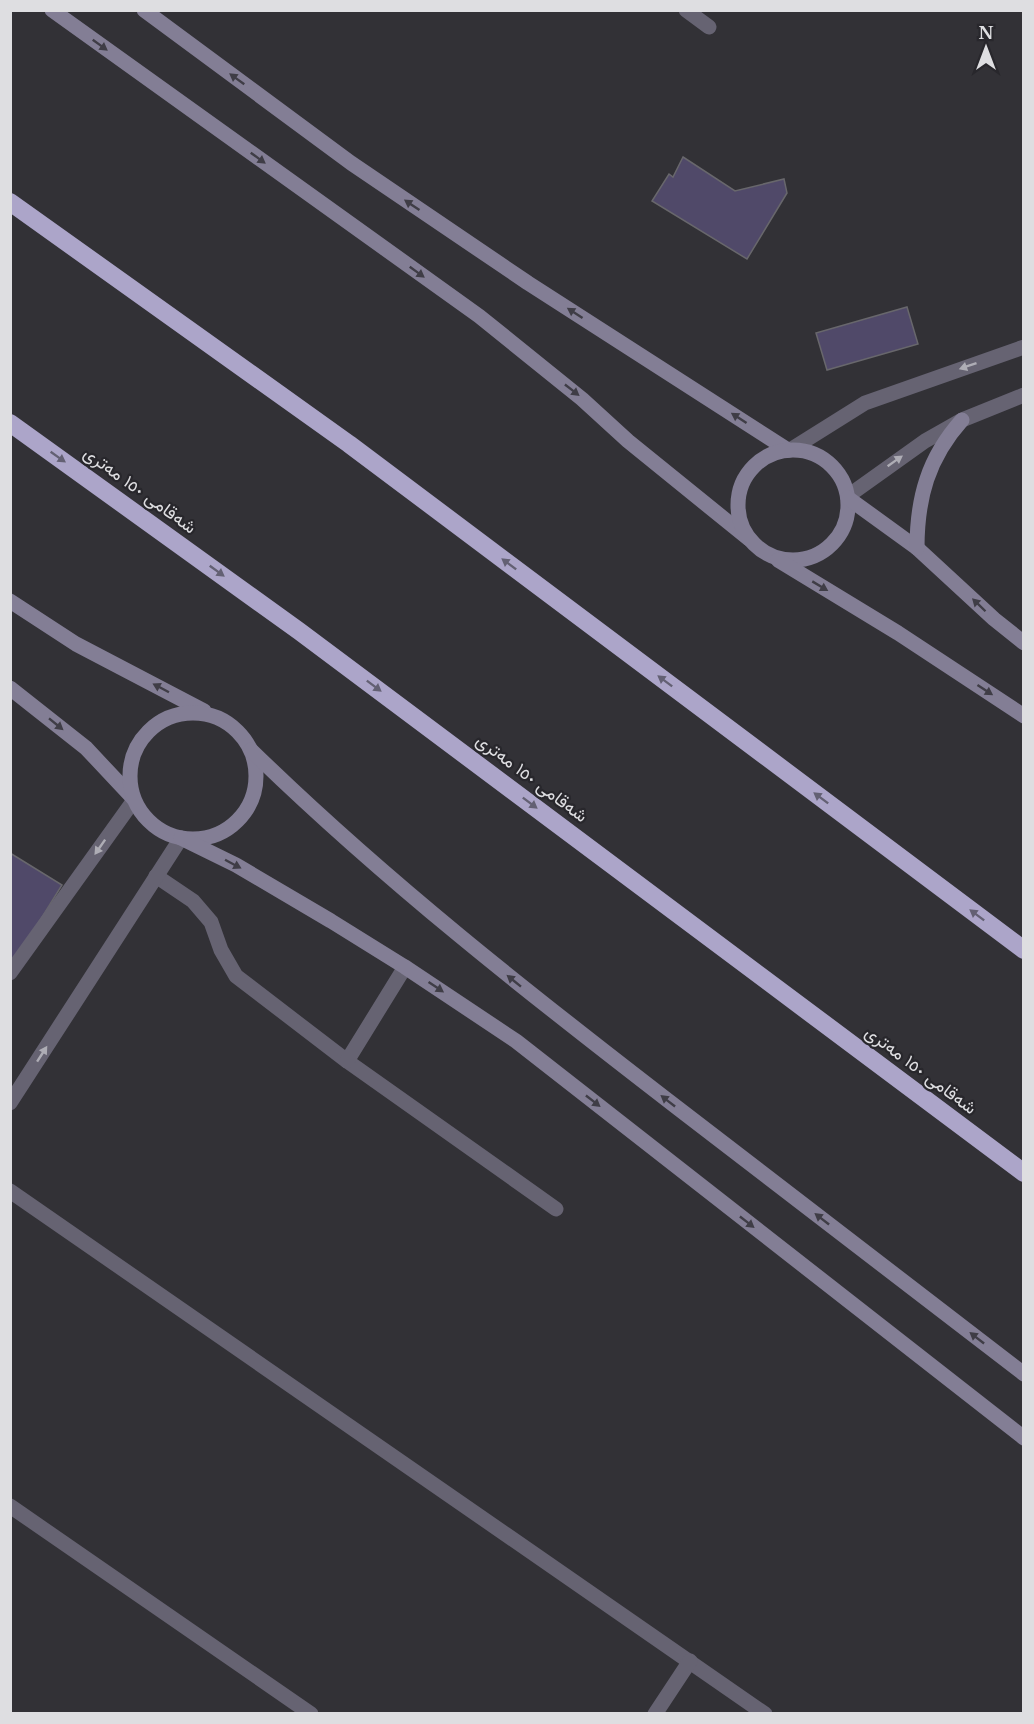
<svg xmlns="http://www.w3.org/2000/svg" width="1034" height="1724" viewBox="0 0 1034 1724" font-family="'Libre Baskerville',Vazirmatn,serif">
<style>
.building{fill:#504969;stroke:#68676c;stroke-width:1.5}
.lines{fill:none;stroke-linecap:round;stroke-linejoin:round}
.street{stroke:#666372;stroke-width:15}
.secondary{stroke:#837e95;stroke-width:15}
.highway{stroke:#aca5c9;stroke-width:18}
.oneway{fill:#3f3d46}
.oneway2{fill:#aeadb5}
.oneway3{fill:#636073}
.labels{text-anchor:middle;stroke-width:4.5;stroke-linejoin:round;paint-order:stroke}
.street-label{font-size:18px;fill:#dedee1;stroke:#28272c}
</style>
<rect width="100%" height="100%" fill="#323136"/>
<!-- building -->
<g class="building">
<polygon points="683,157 735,191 784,179 787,193 747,259 652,201 669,174 673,177"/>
<polygon points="907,307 918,344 827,370 816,333"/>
<polygon points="10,853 62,885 10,969"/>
</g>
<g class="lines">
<!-- street -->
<g class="street">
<polyline points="686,10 709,27"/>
<polyline points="790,450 865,403 1024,347"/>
<polyline points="848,496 925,441 962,420 1024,395"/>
<polyline points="156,876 193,901 211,922 221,950 236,976 347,1061 556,1209"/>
<polyline points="10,973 134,800"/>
<polyline points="347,1061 405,967"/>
<polyline points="10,1103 181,838"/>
<polyline points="10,1191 765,1714"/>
<polyline points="10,1506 311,1714"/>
<polyline points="655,1714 690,1661"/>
</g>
<!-- secondary -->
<g class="secondary">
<polyline points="52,10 479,316 582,399 628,441 749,539"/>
<polyline points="144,10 351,163 528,283 788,450"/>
<circle cx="793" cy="505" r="55"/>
<polyline points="848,498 917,548 994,619 1024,643"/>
<path d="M917 548C917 498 928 458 962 420"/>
<polyline points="778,560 898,633 1024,716"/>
<polyline points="10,601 76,644 204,711"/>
<polyline points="10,688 86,748 133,798"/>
<circle cx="193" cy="776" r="63"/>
<path d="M251 750C384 880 531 995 679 1109 794 1197 909 1285 1024 1374"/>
<polyline points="181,838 236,865 331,921 405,967 516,1041 1024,1438"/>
</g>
<!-- highway -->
<g class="highway">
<polyline points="10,202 349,444 1024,950"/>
<polyline points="10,423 299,631 1024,1173"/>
</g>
</g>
<!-- one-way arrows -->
<defs><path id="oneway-solid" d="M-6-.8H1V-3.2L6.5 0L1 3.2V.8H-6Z" transform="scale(1.5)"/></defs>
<g class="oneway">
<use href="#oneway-solid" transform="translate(100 45) rotate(36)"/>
<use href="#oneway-solid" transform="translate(237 79) rotate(-144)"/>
<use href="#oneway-solid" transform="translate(258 158) rotate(36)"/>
<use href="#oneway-solid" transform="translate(412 205) rotate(-146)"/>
<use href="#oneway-solid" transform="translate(417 272) rotate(36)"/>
<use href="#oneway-solid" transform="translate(575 313) rotate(-147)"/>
<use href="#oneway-solid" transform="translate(572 390) rotate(38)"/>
<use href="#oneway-solid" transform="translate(739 418) rotate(-147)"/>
<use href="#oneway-solid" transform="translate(820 586) rotate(31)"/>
<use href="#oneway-solid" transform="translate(979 605) rotate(-136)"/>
<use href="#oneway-solid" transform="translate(161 688) rotate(-152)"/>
<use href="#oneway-solid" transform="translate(985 690) rotate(33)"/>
<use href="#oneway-solid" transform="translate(56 724) rotate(39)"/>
<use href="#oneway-solid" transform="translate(233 864) rotate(28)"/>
<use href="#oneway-solid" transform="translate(514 981) rotate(-141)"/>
<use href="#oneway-solid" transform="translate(436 987) rotate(34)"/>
<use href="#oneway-solid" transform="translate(593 1101) rotate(38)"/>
<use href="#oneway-solid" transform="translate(668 1101) rotate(-142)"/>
<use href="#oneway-solid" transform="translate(822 1219) rotate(-142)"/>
<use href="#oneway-solid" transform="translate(747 1222) rotate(38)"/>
<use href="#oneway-solid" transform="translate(977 1338) rotate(-142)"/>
</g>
<g class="oneway2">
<use href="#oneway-solid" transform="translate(968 366) rotate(161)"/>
<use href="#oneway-solid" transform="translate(895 461) rotate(-35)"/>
<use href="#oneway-solid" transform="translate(100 847) rotate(125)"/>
<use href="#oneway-solid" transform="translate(42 1054) rotate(-57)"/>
</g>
<g class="oneway3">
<use href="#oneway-solid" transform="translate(58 457) rotate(35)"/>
<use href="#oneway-solid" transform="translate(509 564) rotate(-143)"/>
<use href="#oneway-solid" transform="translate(217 571) rotate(36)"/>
<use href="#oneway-solid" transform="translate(665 681) rotate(-143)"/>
<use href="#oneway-solid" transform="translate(374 686) rotate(37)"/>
<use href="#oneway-solid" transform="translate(821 798) rotate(-143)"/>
<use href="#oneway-solid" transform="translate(530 803) rotate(37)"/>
<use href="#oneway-solid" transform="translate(977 915) rotate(-143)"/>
</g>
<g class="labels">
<!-- street labels -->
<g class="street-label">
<text transform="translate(140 490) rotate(36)" y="6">شەقامی ١٥٠ مەتری</text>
<text transform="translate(532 778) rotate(37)" y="6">شەقامی ١٥٠ مەتری</text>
<text transform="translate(921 1070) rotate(37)" y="6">شەقامی ١٥٠ مەتری</text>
</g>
</g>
<!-- border -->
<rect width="1034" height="1724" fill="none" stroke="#dedee1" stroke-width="24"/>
<!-- north arrow -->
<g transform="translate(986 48)" stroke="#28272c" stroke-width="4.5" paint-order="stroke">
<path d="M0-4.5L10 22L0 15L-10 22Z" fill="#dedee1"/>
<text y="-9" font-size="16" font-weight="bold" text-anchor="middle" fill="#dedee1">N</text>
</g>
</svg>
